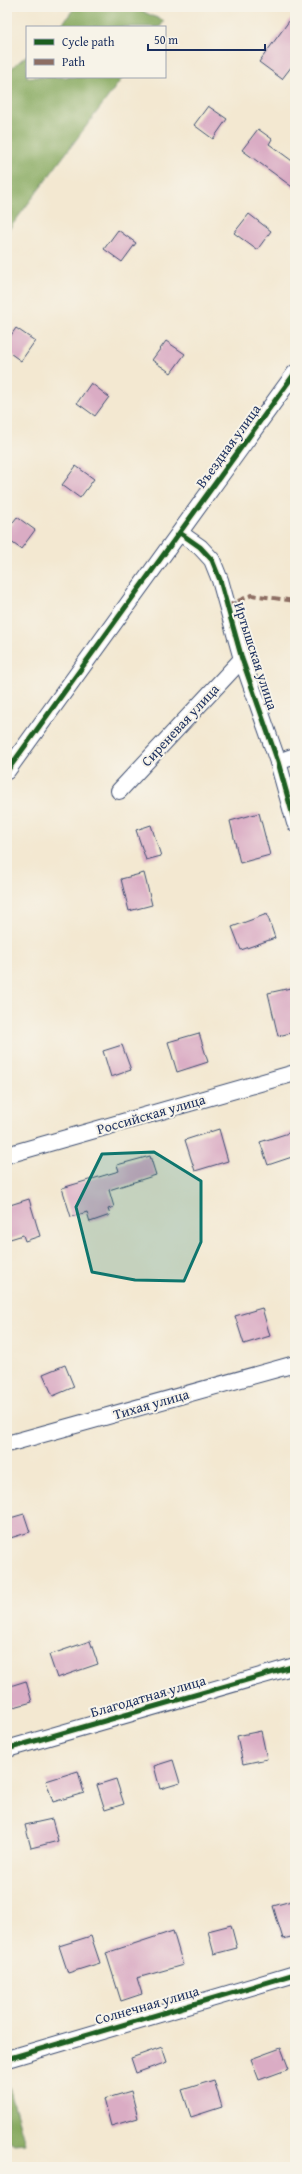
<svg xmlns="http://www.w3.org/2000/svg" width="302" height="2174" viewBox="0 0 302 2174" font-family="'Gentium Book Plus',serif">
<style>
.forest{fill:#86a95e;stroke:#506c5e}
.building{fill:#daacc4}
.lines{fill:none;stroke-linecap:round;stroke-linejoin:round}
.minor-casing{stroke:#3b4b6f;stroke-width:18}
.minor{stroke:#fff;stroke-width:16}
.quiet{stroke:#8d6e63;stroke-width:4;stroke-dasharray:8 4;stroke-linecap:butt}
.cycleway-casing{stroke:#f7f3e8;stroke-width:8}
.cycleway{stroke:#1b5e20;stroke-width:5}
.marked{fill:#0f766e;fill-opacity:0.2;stroke:#0f766e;stroke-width:3;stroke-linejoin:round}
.labels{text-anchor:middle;stroke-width:4;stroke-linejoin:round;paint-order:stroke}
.street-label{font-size:14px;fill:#1b2f5e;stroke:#f7f3e8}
</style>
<rect width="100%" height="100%" fill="#f7f3e8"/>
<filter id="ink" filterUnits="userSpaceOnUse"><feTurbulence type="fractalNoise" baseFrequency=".025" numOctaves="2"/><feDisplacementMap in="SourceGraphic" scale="8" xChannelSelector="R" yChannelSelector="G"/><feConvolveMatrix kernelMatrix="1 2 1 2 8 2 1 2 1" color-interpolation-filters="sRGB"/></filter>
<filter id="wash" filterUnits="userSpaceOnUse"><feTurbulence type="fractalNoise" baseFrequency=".012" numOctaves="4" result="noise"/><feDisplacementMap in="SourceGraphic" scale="16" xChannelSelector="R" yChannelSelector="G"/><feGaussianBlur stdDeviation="0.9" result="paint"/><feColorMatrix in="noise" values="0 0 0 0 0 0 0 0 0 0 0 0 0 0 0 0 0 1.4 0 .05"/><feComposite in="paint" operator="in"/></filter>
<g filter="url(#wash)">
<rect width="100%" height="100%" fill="#f3e8d1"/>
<!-- forest -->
<g class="forest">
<polygon points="75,7 143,7 144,12 164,21 160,27 60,27"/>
<polygon points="27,55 27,77 123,77 7,232 7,72"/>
<polygon points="7,2080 25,2143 14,2144 7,2139"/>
</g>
<g id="blocks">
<!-- building -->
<g class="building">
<polygon points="295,13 295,62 282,79 259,62"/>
<polygon points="208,106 227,119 213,139 194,125"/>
<polygon points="258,129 272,139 269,144 295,163 295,189 242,150"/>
<polygon points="249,214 271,231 257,250 234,233"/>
<polygon points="118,230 136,243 122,262 104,249"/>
<polygon points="16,328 35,341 21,361 7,351 7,341"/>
<polygon points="166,341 185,354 171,373 152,360"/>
<polygon points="91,383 109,397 95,416 77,403"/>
<polygon points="76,466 94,479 80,498 62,485"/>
<polygon points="17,517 35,530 21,549 7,539 7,530"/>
<polygon points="259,813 270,855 240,863 230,821"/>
<polygon points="151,825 161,856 146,860 136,830"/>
<polygon points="144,873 152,905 129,911 121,879"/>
<polygon points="267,914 275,938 241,950 232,927"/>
<polygon points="295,987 295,1032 278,1036 268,993"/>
<polygon points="199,1033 208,1062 177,1072 168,1042"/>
<polygon points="122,1045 131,1070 111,1077 103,1051"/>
<polygon points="219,1129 228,1161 195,1171 185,1140"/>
<polygon points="295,1131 295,1156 268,1165 260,1142"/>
<polygon points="150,1156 156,1175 109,1190 114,1207 108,1209 110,1215 90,1222 87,1212 71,1217 62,1188 119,1171 117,1165"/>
<polygon points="29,1199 40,1236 25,1241 23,1235 7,1240 7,1206"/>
<polygon points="262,1308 270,1336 244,1344 235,1316"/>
<polygon points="65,1365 74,1387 53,1396 43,1374"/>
<polygon points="24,1514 30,1532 7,1539 7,1519"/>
<polygon points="90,1641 98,1664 57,1678 49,1655"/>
<polygon points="26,1681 32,1702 7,1709 7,1687"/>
<polygon points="261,1731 267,1759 243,1764 237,1736"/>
<polygon points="173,1760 180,1783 160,1789 154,1766"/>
<polygon points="78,1771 84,1793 53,1802 46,1781"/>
<polygon points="116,1779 124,1804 105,1810 97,1785"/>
<polygon points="52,1819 58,1841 31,1848 25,1825"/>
<polygon points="295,1900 295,1936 283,1939 273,1906"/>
<polygon points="231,1925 237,1948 214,1954 208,1931"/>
<polygon points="173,1931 183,1965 137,1978 142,1994 121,2001 106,1953"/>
<polygon points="91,1936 100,1963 68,1973 59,1946"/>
<polygon points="162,2047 167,2062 136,2073 131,2058"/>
<polygon points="281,2048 289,2069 259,2080 251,2059"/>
<polygon points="214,2080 222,2107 191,2117 182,2090"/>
<polygon points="131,2091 138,2118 111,2126 104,2099"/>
</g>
</g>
</g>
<g filter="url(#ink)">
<use href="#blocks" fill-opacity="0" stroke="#3b4b6f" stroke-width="1"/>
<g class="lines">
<!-- minor casing -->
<g class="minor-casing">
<g id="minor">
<polyline points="180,533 200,547 212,560 220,580 242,659 278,762 295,823"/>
<polyline points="278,762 295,756"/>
<polyline points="7,771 295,373"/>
<polyline points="119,791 242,659"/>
<polyline points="7,1155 295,1073"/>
<polyline points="7,1444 295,1364"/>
<polyline points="7,1749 295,1666"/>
<polyline points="7,2059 295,1974"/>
</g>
</g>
<!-- minor -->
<use href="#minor" class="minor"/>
<!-- quiet -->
<polyline class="quiet" points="227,606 252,595 295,601"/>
<!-- cycleway casing -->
<g class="cycleway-casing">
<g id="cycleway">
<polyline points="180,533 200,547 212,560 220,580 242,659 278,762 295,823"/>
<polyline points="7,771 295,373"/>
<polyline points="7,1749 295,1666"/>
<polyline points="7,2059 295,1974"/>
</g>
</g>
<!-- cycleway -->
<use href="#cycleway" class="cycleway"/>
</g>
</g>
<!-- marked area -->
<path class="marked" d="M154 1152 201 1181V1242L184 1281 135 1280 92 1272 76 1207 102 1154Z"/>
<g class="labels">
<!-- street labels -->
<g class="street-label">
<text transform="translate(228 446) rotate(-54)" y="5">Въездная улица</text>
<text transform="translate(256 656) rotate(72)" y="5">Иртышская улица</text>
<text transform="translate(180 725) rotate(-47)" y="5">Сиреневая улица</text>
<text transform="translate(151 1114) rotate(-16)" y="5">Российская улица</text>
<text transform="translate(151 1404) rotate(-16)" y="5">Тихая улица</text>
<text transform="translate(148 1696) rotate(-16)" y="5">Благодатная улица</text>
<text transform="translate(147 2005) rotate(-16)" y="5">Солнечная улица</text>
</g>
</g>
<!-- margin -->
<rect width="302" height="2174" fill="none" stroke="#f7f3e8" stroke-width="24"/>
<!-- legend -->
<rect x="26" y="26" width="140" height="52" fill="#f7f3e8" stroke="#9fa5b1"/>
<rect x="34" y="39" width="20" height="6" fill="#1b5e20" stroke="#9fa5b1"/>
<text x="62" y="46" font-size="12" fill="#1b2f5e">Cycle path</text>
<rect x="34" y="59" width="20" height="6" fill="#8d6e63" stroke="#9fa5b1"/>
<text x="62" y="66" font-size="12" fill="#1b2f5e">Path</text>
<!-- scale -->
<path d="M148 44v6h117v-6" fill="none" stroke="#1b2f5e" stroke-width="2"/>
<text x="154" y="44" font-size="12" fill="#1b2f5e" stroke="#f7f3e8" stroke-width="3" paint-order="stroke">50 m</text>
</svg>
